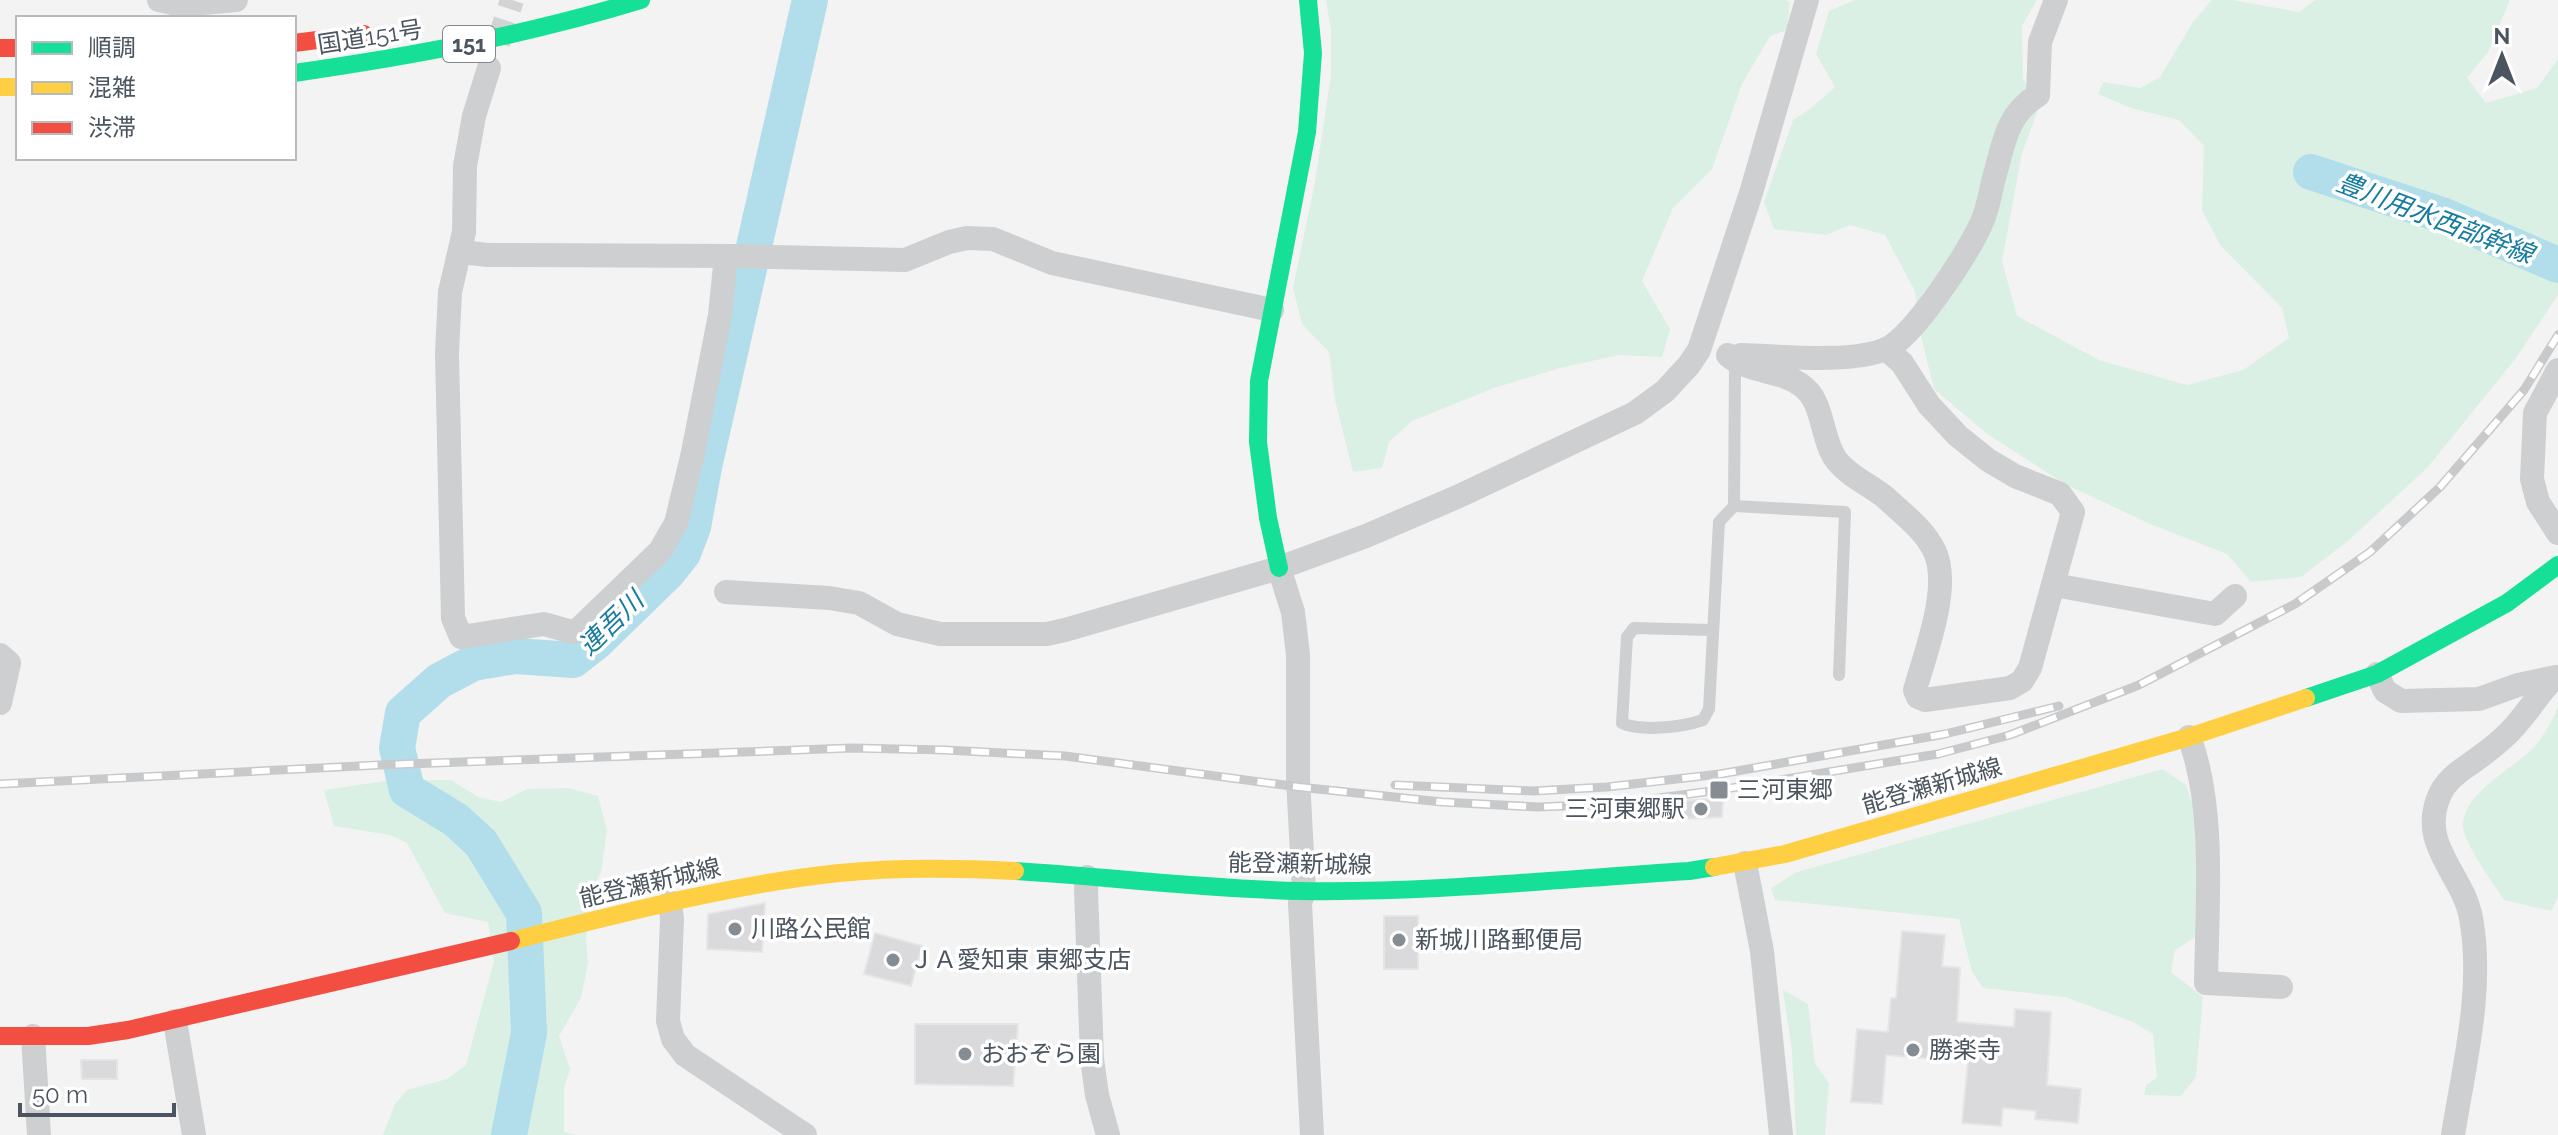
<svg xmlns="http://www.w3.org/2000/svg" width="2558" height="1135" viewBox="0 0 2558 1135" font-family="Raleway,'Noto Sans JP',sans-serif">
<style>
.green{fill:#daf0e4}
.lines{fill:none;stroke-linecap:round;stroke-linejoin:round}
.river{stroke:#b2ddeb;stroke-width:36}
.building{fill:#dadadc;stroke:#e5e5e6;stroke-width:2}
.street-tunnel{stroke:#d2d3d5;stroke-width:24;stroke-dasharray:24 12;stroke-linecap:butt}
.lane{stroke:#cdcfd1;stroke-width:12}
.street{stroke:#cdcfd1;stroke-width:24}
.fast{stroke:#16e098;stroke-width:18}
.slow{stroke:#ffcf43;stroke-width:18}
.jam{stroke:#f24e42;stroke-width:18}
.rail-casing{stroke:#c8c9cb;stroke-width:9}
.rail{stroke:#fff;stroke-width:6;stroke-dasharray:18;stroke-linecap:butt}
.poi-dot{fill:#868c93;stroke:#fff;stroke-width:3}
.labels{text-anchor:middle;stroke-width:7;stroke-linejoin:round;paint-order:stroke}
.shield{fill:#fff;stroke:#81888f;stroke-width:2}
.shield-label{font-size:22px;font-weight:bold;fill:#4b555f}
.street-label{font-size:24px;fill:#4b555f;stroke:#fff}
.poi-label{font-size:24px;fill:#4b555f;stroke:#fff;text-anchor:start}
.water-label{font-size:26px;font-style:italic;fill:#167ca0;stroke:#fff}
</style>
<rect width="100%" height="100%" fill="#f4f3f3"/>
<!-- green -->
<g class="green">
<polygon points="1326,0 1786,0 1790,3 1787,30 1770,36 1742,84 1712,169 1673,208 1642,281 1670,329 1662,357 1619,355 1560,368 1494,388 1412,421 1389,442 1382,468 1353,472 1335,400 1329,352 1302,324 1293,288 1315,182 1331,75 1331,30"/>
<polygon points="1855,0 2037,0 2022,26 2023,78 2038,110 2022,153 2002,261 2017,316 2099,360 2187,385 2243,370 2289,338 2282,308 2220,245 2202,210 2204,146 2179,120 2131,108 2098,94 2103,82 2140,88 2160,77 2193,22 2212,0 2232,0 2299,12 2315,0 2510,0 2488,52 2467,78 2486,103 2537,88 2558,59 2558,295 2516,358 2428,467 2348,541 2301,577 2251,582 2227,554 2150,524 2065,484 1986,433 1934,389 1919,328 1915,291 1885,235 1850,225 1826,235 1774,229 1764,202 1793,120 1810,109 1835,87 1816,54 1829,11"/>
<path d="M2558 705V897L2551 911 2504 900C2492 881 2472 855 2465 835 2452 801 2507 772 2529 752 2540 742 2554 720 2558 705Z"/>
<polygon points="2163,769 2186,785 2204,841 2196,937 2175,950 2171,972 2203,997 2196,1077 2181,1096 2144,1095 2146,1085 2157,1078 2153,1034 2133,1022 2065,997 1983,988 1972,972 1959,919 1775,900 1771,888 1797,872"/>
<polygon points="451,780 478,797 501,802 527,789 569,788 598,796 607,830 601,873 589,893 586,942 588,963 581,998 559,1036 570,1069 564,1088 564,1132 577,1135 383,1135 395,1104 407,1090 447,1079 466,1065 494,961 488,922 445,913 407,843 390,835 334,826 324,790 385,781"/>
<polygon points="1783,990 1808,1004 1815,1064 1829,1083 1825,1135 1796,1135 1792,1051"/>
</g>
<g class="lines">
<!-- river -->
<g class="river">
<polyline points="2311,172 2442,215 2558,265"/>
<polyline points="509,1135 529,1033 524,913 481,843 456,820 407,790 397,748 403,713 439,681 473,663 515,656 573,660 596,642 668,572 683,553 693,527 704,467 810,0"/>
</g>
</g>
<!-- building -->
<g class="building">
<polygon points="1723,798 1722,817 1681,819 1680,801"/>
<polygon points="765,903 762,952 707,949 708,914"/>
<rect x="1384" y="916" width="34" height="53"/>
<polygon points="1902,931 1945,935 1942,966 1960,968 1957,1022 2014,1027 2015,1009 2051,1012 2047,1085 2081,1089 2078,1123 2035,1119 2036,1111 2003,1108 2001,1126 1962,1123 1968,1062 1886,1055 1882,1104 1851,1102 1857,1029 1888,1032 1891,998 1896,998"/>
<polygon points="875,933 922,946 911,986 864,974"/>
<polygon points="915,1024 1018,1024 1013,1086 915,1084"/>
<polygon points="81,1060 117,1060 117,1079 82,1079"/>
</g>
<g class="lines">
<!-- street-tunnel -->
<polyline class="street-tunnel" points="498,43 512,0"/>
<!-- lane -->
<g class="lane">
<polyline points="1734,506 1845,512 1839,675"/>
<path d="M1712 630 1634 628 1627 637 1622 723C1641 732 1683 727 1703 720L1709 709 1719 522 1734 506 1735 362"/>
</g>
<!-- street -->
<g class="street">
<polyline points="159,0 181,5 236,0"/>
<polyline points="489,68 474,116 465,166 464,232 450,292 447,353 453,618 461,637 544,624 572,632 580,628 660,551 676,523 692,457 720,315 726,256"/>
<polyline points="461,252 488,255 735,256 905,260 949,242 967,238 993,239 1052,263 1272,310"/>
<path d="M1728 355C1748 373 1779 369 1801 385 1825 401 1820 439 1837 461 1850 477 1870 485 1886 498 1903 514 1925 530 1935 552 1951 588 1925 654 1915 690L1918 697 1925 700 2010 688 2022 681 2030 668 2073 512 2060 494 2015 476 1988 460 1958 436 1929 405 1902 363 1886 349"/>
<path d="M1741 355C1782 356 1849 364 1886 349 1913 338 1968 253 1981 224 1988 210 1990 193 1994 178 2004 143 2006 115 2038 95L2040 42 2056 0"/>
<polyline points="2558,370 2535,413 2532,479 2538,502 2558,533"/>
<polyline points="1279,568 1293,612 1298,655 1298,779 1304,891 1300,903 1312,1135"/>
<polyline points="2054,585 2215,614 2235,596"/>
<polyline points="726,592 829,598 859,603 897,624 940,634 1047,634 1065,630 1279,568 1366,536 1457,497 1635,413 1665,391 1689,365 1699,350 1751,193 1807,0"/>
<polyline points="0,655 9,663 0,703"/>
<polyline points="2377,674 2385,691 2401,701 2479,699 2518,685 2556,677"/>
<path d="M2189 737C2216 807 2207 908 2206 983L2281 987"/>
<polyline points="1745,863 1762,951 1781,1135"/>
<polyline points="1087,877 1086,889 1092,1059 1097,1095 1108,1135"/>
<polyline points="670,902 672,919 668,1021 673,1039 685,1055 805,1135"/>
<polyline points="175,1021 194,1135"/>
<polyline points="33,1036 39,1135"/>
<path d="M2453 1135C2464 1065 2484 989 2471 918 2463 873 2417 845 2440 794 2446 781 2459 771 2470 764 2488 751 2506 738 2520 720 2532 706 2541 691 2554 678"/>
</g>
<!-- fast -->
<g class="fast">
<path d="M294 73C412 56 527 35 641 0"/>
<polyline points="1279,568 1268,518 1258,442 1259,381 1307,132 1313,53 1308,0"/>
<polyline points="2306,698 2377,674 2507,603 2558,565"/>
<path d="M1015 871C1111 877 1205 889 1301 891 1430 893 1560 879 1689 871L1714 867"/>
</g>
<!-- slow -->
<g class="slow">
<polyline points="0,87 18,87"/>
<polyline points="1714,867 1785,854 2189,737 2306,698"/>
<path d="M511 941C619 914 728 885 839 873 897 867 957 868 1015 871"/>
</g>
<!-- jam -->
<g class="jam">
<polyline points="294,43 364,34"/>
<polyline points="0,48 18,48"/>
<polyline points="0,1036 88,1036 128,1030 511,941"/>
</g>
<!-- rail casing -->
<g class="rail-casing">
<g id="rail">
<polyline points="0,784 379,765 852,748 945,750 1065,756 1299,787 1442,802 1538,807 1614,804 1719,790 1938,754 2010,735 2139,685 2295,604 2370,552 2440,487 2524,390 2558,335"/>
<polyline points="1395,785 1533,791 1607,787 1720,774 1945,734 2059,706"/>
</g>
</g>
<!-- rail -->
<use href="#rail" class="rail"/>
</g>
<!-- markers -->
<g class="poi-dot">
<rect x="1709" y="780" width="20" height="20" rx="4"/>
<circle cx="1701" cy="809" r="8"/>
<circle cx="735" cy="929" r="8"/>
<circle cx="1399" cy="940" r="8"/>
<circle cx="893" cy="960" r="8"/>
<circle cx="1913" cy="1050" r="8"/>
<circle cx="965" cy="1054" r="8"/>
</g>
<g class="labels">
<!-- shield labels -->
<rect class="shield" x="443" y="26" width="52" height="36" rx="6"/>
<g class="shield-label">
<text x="469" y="52">151</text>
</g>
<!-- street labels -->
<g class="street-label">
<text transform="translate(370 37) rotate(-9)" y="8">国道151号</text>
<text transform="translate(1932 786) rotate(-16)" y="8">能登瀬新城線</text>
<text transform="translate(1300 864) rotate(1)" y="8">能登瀬新城線</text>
<text transform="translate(650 883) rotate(-13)" y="8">能登瀬新城線</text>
</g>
<!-- poi labels -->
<g class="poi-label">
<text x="1737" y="798">三河東郷</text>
<text x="1685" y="817" text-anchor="end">三河東郷駅</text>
<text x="751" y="937">川路公民館</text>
<text x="1415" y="948">新城川路郵便局</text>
<text x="909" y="968">ＪＡ愛知東 東郷支店</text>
<text x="1929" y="1058">勝楽寺</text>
<text x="981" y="1062">おおぞら園</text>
</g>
<!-- water labels -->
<g class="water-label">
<text transform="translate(2435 218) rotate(21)" y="9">豊川用水西部幹線</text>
<text transform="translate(611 623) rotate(-44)" y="9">連吾川</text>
</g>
</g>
<!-- legend -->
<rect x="16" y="16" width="280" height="144" fill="#ffffff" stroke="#b7bbbf" stroke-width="2"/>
<rect x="32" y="42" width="40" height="12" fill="#16e098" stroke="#b7bbbf" stroke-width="2"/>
<text x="88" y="56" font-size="24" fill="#4b555f">順調</text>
<rect x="32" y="82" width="40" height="12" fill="#ffcf43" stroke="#b7bbbf" stroke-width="2"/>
<text x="88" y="96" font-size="24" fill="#4b555f">混雑</text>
<rect x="32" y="122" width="40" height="12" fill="#f24e42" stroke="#b7bbbf" stroke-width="2"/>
<text x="88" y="136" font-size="24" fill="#4b555f">渋滞</text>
<!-- north arrow -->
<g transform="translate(2502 56)" stroke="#ffffff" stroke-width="6" paint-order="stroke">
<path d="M0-6L14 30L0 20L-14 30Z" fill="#4b555f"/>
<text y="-12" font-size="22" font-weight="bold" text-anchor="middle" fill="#4b555f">N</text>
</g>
<!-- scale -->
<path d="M20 1103v12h154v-12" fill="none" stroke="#4b555f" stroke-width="4"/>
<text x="32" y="1103" font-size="24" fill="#4b555f" stroke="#ffffff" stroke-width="6" paint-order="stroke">50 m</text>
</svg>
